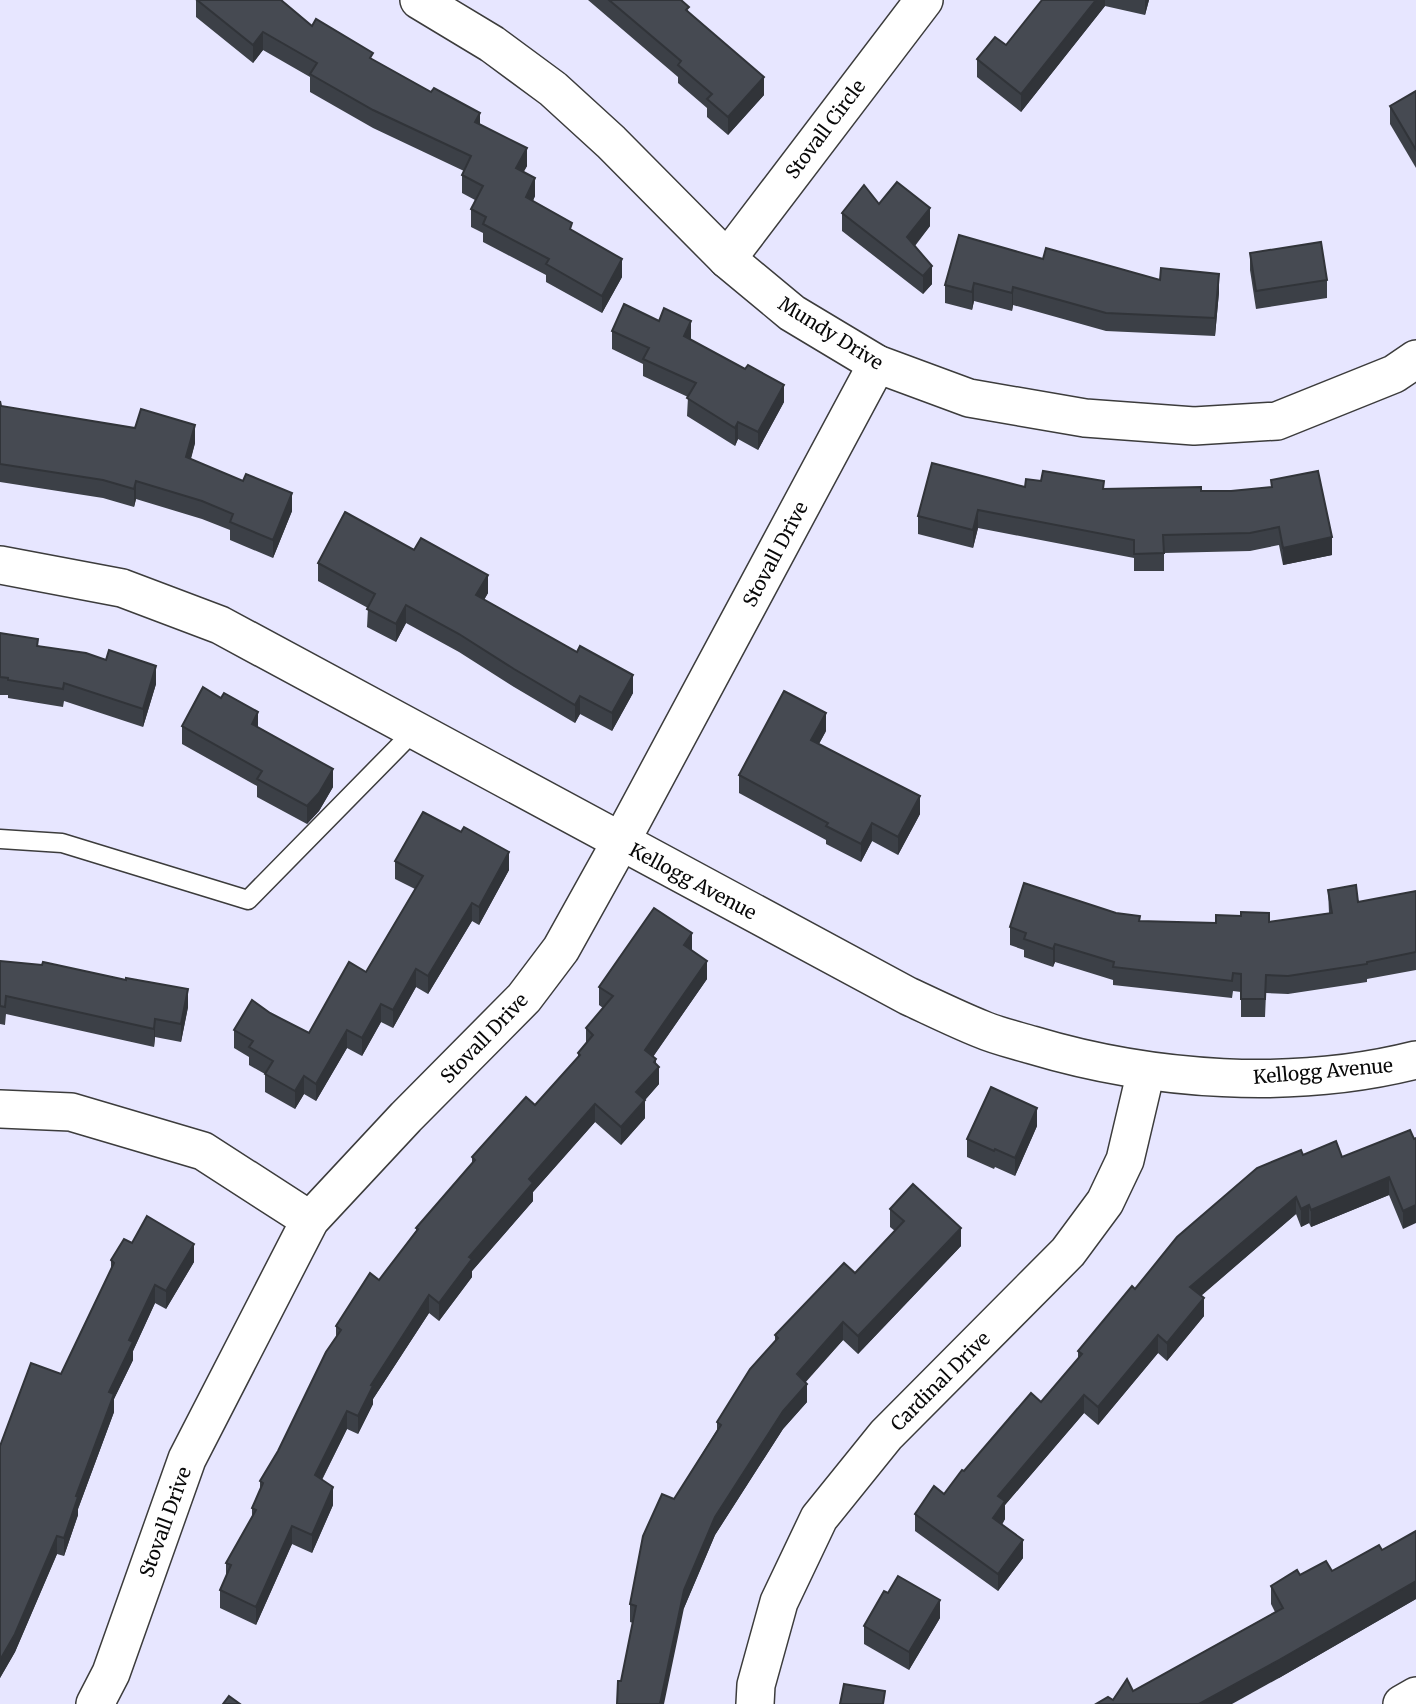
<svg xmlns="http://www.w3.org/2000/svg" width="1416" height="1704" viewBox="0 0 1416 1704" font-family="Merriweather,serif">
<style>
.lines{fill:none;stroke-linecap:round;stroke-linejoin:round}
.lane-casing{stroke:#3c3c3c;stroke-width:21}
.street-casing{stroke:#3c3c3c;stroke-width:40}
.lane{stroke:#fff;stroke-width:18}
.street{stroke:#fff;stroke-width:37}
.wall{fill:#3c4047}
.shaded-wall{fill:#313439}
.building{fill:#464a52;stroke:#313439;stroke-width:2}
.labels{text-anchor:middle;stroke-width:7;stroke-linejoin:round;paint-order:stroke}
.street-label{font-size:19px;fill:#090909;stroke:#fff}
</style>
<rect width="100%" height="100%" fill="#e7e6ff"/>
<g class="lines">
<!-- lane casing -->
<g class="lane-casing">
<polyline id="lane" points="0,839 62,843 248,900 415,730"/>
</g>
<!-- street casing -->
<g class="street-casing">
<g id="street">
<polyline points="419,0 492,44 553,89 611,142 727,259 792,313 877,364 969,398 1085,418 1194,426 1277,421 1394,374 1416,359"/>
<polyline points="727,259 924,0"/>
<path d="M0 565 122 588 220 625 908 996C932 1007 956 1019 981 1029 997 1036 1015 1040 1032 1045 1152 1081 1293 1091 1416 1060"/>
<polyline points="0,1109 71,1112 203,1151 310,1220"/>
<polyline points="95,1704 111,1673 187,1459 310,1220 406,1117 524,998 561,949 620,843 877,364"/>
<polyline points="755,1704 756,1685 779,1602 819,1518 886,1435 1068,1252 1105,1202 1125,1160 1146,1071"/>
<polyline points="1402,1704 1416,1696"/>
</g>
</g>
<!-- lane -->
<use href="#lane" class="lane"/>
<!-- street -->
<use href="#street" class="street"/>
</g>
<!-- wall -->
<g class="wall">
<polygon points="196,0 312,26 373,60 480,125 527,166 523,172 535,196 533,201 572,230 622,277 602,313 546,282 546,275 483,242 483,233 471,227 471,209 475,200 462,193 462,175 464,171 373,128 310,92 310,77 263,50 253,63 196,17"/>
<polygon points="588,0 681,0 689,12 764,95 728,135 707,117 707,108 678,83 678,77"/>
<polygon points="1042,0 1149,0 1145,15 1105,6 1021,112 977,77 977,59 1006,45"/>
<polygon points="1416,91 1416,168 1390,124 1390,106"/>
<polygon points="842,213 930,226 915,246 932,284 923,294 842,231"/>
<polygon points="1250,253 1327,280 1327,298 1256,309 1250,270"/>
<polygon points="1043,259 1219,292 1215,336 1106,331 1013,305 1012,311 974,301 972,310 945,303 945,285"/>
<polygon points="612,331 691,339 691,340 784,402 758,450 738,439 735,446 687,416 688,397 643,376 643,364 612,349"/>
<polygon points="0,401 1,406 195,443 191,459 292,511 273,558 230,540 230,530 202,519 136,499 134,507 103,498 0,482"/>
<polygon points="1271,480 1332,555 1283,565 1279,545 1250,551 1164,553 1164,571 1134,571 1134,558 978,528 973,548 918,534 918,516 1025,487 1231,491 1271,487"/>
<polygon points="318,563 488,593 484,600 633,693 612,731 580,714 575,723 514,687 459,652 406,623 396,642 367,627 368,608 318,581"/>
<polygon points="0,633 156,684 143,727 64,701 63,707 8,698 8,695 0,695"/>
<polygon points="182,726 258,727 333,787 319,811 307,824 257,797 257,786 182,744"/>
<polygon points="826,731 819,744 920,814 898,855 872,841 861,862 826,844 826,840 739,793 739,775"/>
<polygon points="395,861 509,870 479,925 472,921 428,994 416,987 393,1028 381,1022 362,1056 347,1048 316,1101 304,1094 295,1109 265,1092 265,1074 249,1065 249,1057 234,1048 234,1030 270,1013 309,1033 366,972 415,889 395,879"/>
<polygon points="1328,890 1358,902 1416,891 1416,970 1367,979 1367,982 1288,994 1266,993 1265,1017 1241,1017 1241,992 1233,991 1232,998 1113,985 1113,980 1055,962 1053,967 1024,957 1024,950 1010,945 1010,927 1140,921 1216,923 1269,922 1329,913"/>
<polygon points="692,950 707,979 653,1057 656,1064 659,1084 645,1100 645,1118 621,1145 595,1122 533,1192 533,1201 472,1271 472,1277 439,1321 429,1313 373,1399 373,1404 358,1434 347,1429 322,1480 333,1505 312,1553 292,1544 256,1625 220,1608 220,1590 226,1577 226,1563 252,1517 252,1508 260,1491 260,1481 278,1451 336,1338 336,1326 379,1280 416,1231 416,1228 472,1165 472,1157 535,1105 578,1058 578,1053 586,1044 586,1028 603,1008 599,1005 599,987"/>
<polygon points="0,961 188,1007 181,1042 155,1037 154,1047 6,1014 5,1025 0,1024"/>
<polygon points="1037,1126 1015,1176 995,1167 994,1169 967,1157 967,1139"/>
<polygon points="1410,1130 1403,1229 1389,1195 1311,1227 1309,1223 1301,1227 1296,1214 1201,1296 1204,1316 1167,1361 1158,1353 1098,1425 1084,1413 1005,1505 1005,1519 1002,1525 1023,1558 998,1591 915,1531 915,1514 944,1494 964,1471 1041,1402 1078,1359 1078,1351 1135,1289 1303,1155 1342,1157"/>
<polygon points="890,1209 961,1246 858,1354 843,1340 805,1382 807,1402 783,1429 715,1535 684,1608 621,1681 633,1623 630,1622 630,1604 674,1499 717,1430 717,1422 775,1342 775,1335 855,1273 895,1231 890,1227"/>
<polygon points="132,1243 194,1262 166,1309 155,1303 133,1351 133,1360 114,1399 114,1412 78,1509 78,1515 64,1556 57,1554 15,1652 0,1678 0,1446 61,1374 111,1269 111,1260"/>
<polygon points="1416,1531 1416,1599 1279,1678 1113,1700 1133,1691 1275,1612 1271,1604 1271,1586 1300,1575 1332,1571 1382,1550"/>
<polygon points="940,1618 909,1670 864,1644 864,1626"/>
</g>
<!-- shaded-wall -->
<g class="shaded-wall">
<polygon points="1096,0 1105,0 1105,6 1021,112 1021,94"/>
<polygon points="1145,0 1149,0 1145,15"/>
<polygon points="263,32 263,50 253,63 253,45"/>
<polygon points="764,77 764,95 728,135 728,117"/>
<polygon points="480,113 480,131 475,122"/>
<polygon points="527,148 527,166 516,186 516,168"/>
<polygon points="535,178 535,196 526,215 526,197"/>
<polygon points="930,208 930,226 907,255 907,237"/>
<polygon points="622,259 622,277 602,313 602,296"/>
<polygon points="932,266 932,284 923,294 923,276"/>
<polygon points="1219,274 1219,292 1215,336 1215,318"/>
<polygon points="974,283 974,301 972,310 972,292"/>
<polygon points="1013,287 1013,305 1012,311 1012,293"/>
<polygon points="691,321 691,339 684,354 684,336"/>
<polygon points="784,385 784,402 758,450 758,432"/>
<polygon points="738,422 738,439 735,446 735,428"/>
<polygon points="195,425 195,443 186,475 186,457"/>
<polygon points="136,481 136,499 134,507 134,489"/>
<polygon points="292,493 292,511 273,558 273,540"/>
<polygon points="978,510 978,528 973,548 973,530"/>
<polygon points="1332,537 1332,555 1283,565 1283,548"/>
<polygon points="488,575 488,593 476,613 476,595"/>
<polygon points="406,605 406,623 396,642 396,624"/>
<polygon points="156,666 156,684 143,727 143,709"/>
<polygon points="633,675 633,693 612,731 612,713"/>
<polygon points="580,696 580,714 575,723 575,705"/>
<polygon points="258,712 258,730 252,724"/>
<polygon points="826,713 826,731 811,758 811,740"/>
<polygon points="333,769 333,787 319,811 307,824 307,806"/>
<polygon points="920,796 920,814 898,855 898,837"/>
<polygon points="872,823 872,841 861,862 861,844"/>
<polygon points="509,852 509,870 479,925 479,907"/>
<polygon points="472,903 472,921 428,994 428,976"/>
<polygon points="692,933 692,951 684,945"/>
<polygon points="1055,944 1055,962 1053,967 1053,949"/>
<polygon points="707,961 707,979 645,1068 645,1050"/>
<polygon points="416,969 416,987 393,1028 393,1010"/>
<polygon points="188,989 188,1007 181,1042 181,1024"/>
<polygon points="381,1004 381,1022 362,1056 362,1038"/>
<polygon points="155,1019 155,1037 154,1047 154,1029"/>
<polygon points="347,1030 347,1048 316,1101 316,1084"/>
<polygon points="656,1059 656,1070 659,1067 659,1084 645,1100 645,1118 621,1145 621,1127 636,1092"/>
<polygon points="304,1076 304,1094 295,1109 295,1091"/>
<polygon points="595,1104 595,1122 533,1192 533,1201 472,1271 472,1277 439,1321 439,1303 469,1257 529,1179"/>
<polygon points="1037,1108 1037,1126 1015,1176 1015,1158"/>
<polygon points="1389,1177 1389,1195 1311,1227 1311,1210"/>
<polygon points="1296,1197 1296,1214 1190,1305 1190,1287"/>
<polygon points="1309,1205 1309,1223 1301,1227 1301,1209"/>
<polygon points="1416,1205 1416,1223 1403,1229 1403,1211"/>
<polygon points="961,1228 961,1246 858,1354 858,1336"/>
<polygon points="194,1244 194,1262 166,1309 166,1291"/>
<polygon points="155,1285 155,1303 133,1351 133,1360 114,1399 114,1412 78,1509 78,1515 64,1556 64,1538 109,1392 129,1340"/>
<polygon points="429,1295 429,1313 373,1399 373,1404 358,1434 358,1416 371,1385"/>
<polygon points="1204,1298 1204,1316 1167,1361 1167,1343"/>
<polygon points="843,1322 843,1340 797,1392 797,1374"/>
<polygon points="1158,1335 1158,1353 1098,1425 1098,1407"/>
<polygon points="807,1384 807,1402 783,1429 715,1535 684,1608 664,1704 660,1704 684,1590 715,1517 783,1411"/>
<polygon points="1084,1395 1084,1413 1005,1505 1005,1519 993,1536 993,1518 998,1496"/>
<polygon points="347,1411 347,1429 315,1493 315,1475"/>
<polygon points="333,1487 333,1505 312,1553 312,1535"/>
<polygon points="292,1526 292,1544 256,1625 256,1607"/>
<polygon points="57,1536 57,1554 15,1652 0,1678 0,1660"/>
<polygon points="1023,1540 1023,1558 998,1591 998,1574"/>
<polygon points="1416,1581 1416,1599 1279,1678 1232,1704 1199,1704"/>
<polygon points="940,1600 940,1618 909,1670 909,1652"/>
</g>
<!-- building -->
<g class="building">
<polygon points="197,0 281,0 312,26 316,19 373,53 370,58 431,92 434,88 480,113 475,122 527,148 516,168 535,178 526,197 572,223 570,229 622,259 602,296 546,264 549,259 483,224 486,217 471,209 483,186 462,175 471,156 373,110 310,74 317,63 263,32 253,45"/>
<polygon points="609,0 681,0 689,7 686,10 764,77 728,117 707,99 712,94 678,65 681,61"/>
<polygon points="1042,0 1096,0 1021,94 977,59 995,37 1006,45"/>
<polygon points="1416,91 1416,150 1390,106"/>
<polygon points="897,182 930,208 907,237 932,266 923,276 842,213 864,185 879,204"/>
<polygon points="959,235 1043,259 1046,248 1160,280 1161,268 1219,274 1215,318 1106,313 1013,287 1012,293 974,283 972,292 945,285"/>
<polygon points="1321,242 1327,280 1256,291 1250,253"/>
<polygon points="624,304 659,321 664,308 691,321 684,336 745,369 748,365 784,385 758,432 738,422 735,428 687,398 696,383 643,359 649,348 612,331"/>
<polygon points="0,401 1,406 135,428 141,409 195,425 186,457 243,481 246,474 292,493 273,540 230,522 233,514 202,501 136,481 134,489 103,480 0,464"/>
<polygon points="932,463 1025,487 1026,479 1041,481 1043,471 1104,481 1103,489 1201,487 1201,491 1231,491 1272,487 1271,480 1318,471 1332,537 1283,548 1279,527 1250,533 1163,535 1164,553 1134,554 1134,540 978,510 973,530 918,516"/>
<polygon points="345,512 414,550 421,538 488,575 476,595 577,652 580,646 633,675 612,713 580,696 575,705 514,669 459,634 406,605 396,624 367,609 375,594 318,563"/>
<polygon points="0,633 38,639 37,646 86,653 106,660 109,650 156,666 143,709 64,683 63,689 8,680 8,678 0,677"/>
<polygon points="203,687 221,698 224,693 258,712 252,724 333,769 319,793 307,806 257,779 262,771 182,726"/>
<polygon points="784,691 826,713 811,740 920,796 898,837 872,823 861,844 826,826 828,823 739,775"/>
<polygon points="423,812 461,832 464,827 509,852 479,907 472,903 428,976 416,969 393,1010 381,1004 362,1038 347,1030 316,1084 304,1076 295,1091 265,1074 273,1061 249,1047 253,1041 234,1030 252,1000 270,1013 309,1033 349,962 366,972 423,876 395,861"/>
<polygon points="1024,883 1116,913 1140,916 1139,921 1216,923 1216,915 1241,916 1241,912 1269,913 1269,922 1332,913 1328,890 1356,885 1358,902 1416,891 1416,952 1367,962 1367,964 1288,976 1266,975 1265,999 1241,999 1241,974 1233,973 1232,981 1113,967 1114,962 1055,944 1053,949 1024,939 1026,933 1010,927"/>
<polygon points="654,908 692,933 684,945 707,961 645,1050 656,1059 654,1062 659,1067 636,1092 645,1100 621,1127 595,1104 529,1179 533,1183 469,1257 472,1259 439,1303 429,1295 371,1385 373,1386 358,1416 347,1411 315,1475 333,1487 312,1535 292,1526 256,1607 220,1590 231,1565 226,1563 256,1510 252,1508 263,1483 260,1481 278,1451 326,1352 341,1330 336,1326 370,1273 379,1280 418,1229 416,1228 475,1160 472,1157 526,1097 535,1105 580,1055 578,1053 593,1035 586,1028 613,996 599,987"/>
<polygon points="0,961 42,965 43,962 126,980 126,978 188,989 181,1024 155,1019 154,1029 6,996 5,1007 0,1006"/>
<polygon points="991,1087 1037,1108 1015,1158 995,1149 994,1151 967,1139"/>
<polygon points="1410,1130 1414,1139 1416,1138 1416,1205 1403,1211 1389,1177 1311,1210 1309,1205 1301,1209 1296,1197 1190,1287 1204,1298 1167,1343 1158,1335 1098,1407 1084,1395 998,1496 1005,1501 993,1518 1023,1540 998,1574 915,1514 934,1486 944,1494 962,1470 964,1471 1031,1393 1041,1402 1082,1354 1078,1351 1132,1286 1135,1289 1177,1237 1257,1168 1301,1150 1303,1155 1336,1141 1342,1157"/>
<polygon points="913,1184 961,1228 858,1336 843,1322 797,1374 807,1384 783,1411 715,1517 684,1590 660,1704 617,1704 618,1681 621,1681 636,1606 630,1604 643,1536 662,1494 674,1499 721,1425 717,1422 750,1369 778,1338 775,1335 844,1263 855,1273 904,1221 890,1209"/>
<polygon points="147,1216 194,1244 166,1291 155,1285 129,1340 133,1342 109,1392 114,1394 76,1496 78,1497 64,1538 57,1536 15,1634 0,1660 0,1446 31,1363 61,1374 114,1263 111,1260 124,1239 132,1243"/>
<polygon points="1416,1531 1416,1581 1279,1660 1199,1704 1096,1704 1108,1697 1113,1700 1127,1679 1133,1691 1283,1608 1271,1586 1297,1570 1300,1575 1326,1561 1332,1571 1379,1545 1382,1550"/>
<polygon points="898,1576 940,1600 909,1652 864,1626 884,1591 888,1593"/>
<polygon points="844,1684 885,1691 883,1704 840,1704"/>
<polygon points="229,1696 240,1704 223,1704"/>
</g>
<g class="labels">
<!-- street labels -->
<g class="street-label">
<text transform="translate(825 129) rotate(-53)" y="7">Stovall Circle</text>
<text transform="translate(831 333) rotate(32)" y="7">Mundy Drive</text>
<text transform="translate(775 554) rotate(-62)" y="7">Stovall Drive</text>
<text transform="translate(693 881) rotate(28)" y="7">Kellogg Avenue</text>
<text transform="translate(484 1038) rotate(-46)" y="7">Stovall Drive</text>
<text transform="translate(1323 1071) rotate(-5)" y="7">Kellogg Avenue</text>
<text transform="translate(940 1381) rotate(-45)" y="7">Cardinal Drive</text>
<text transform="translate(165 1522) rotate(-70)" y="7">Stovall Drive</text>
</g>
</g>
</svg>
